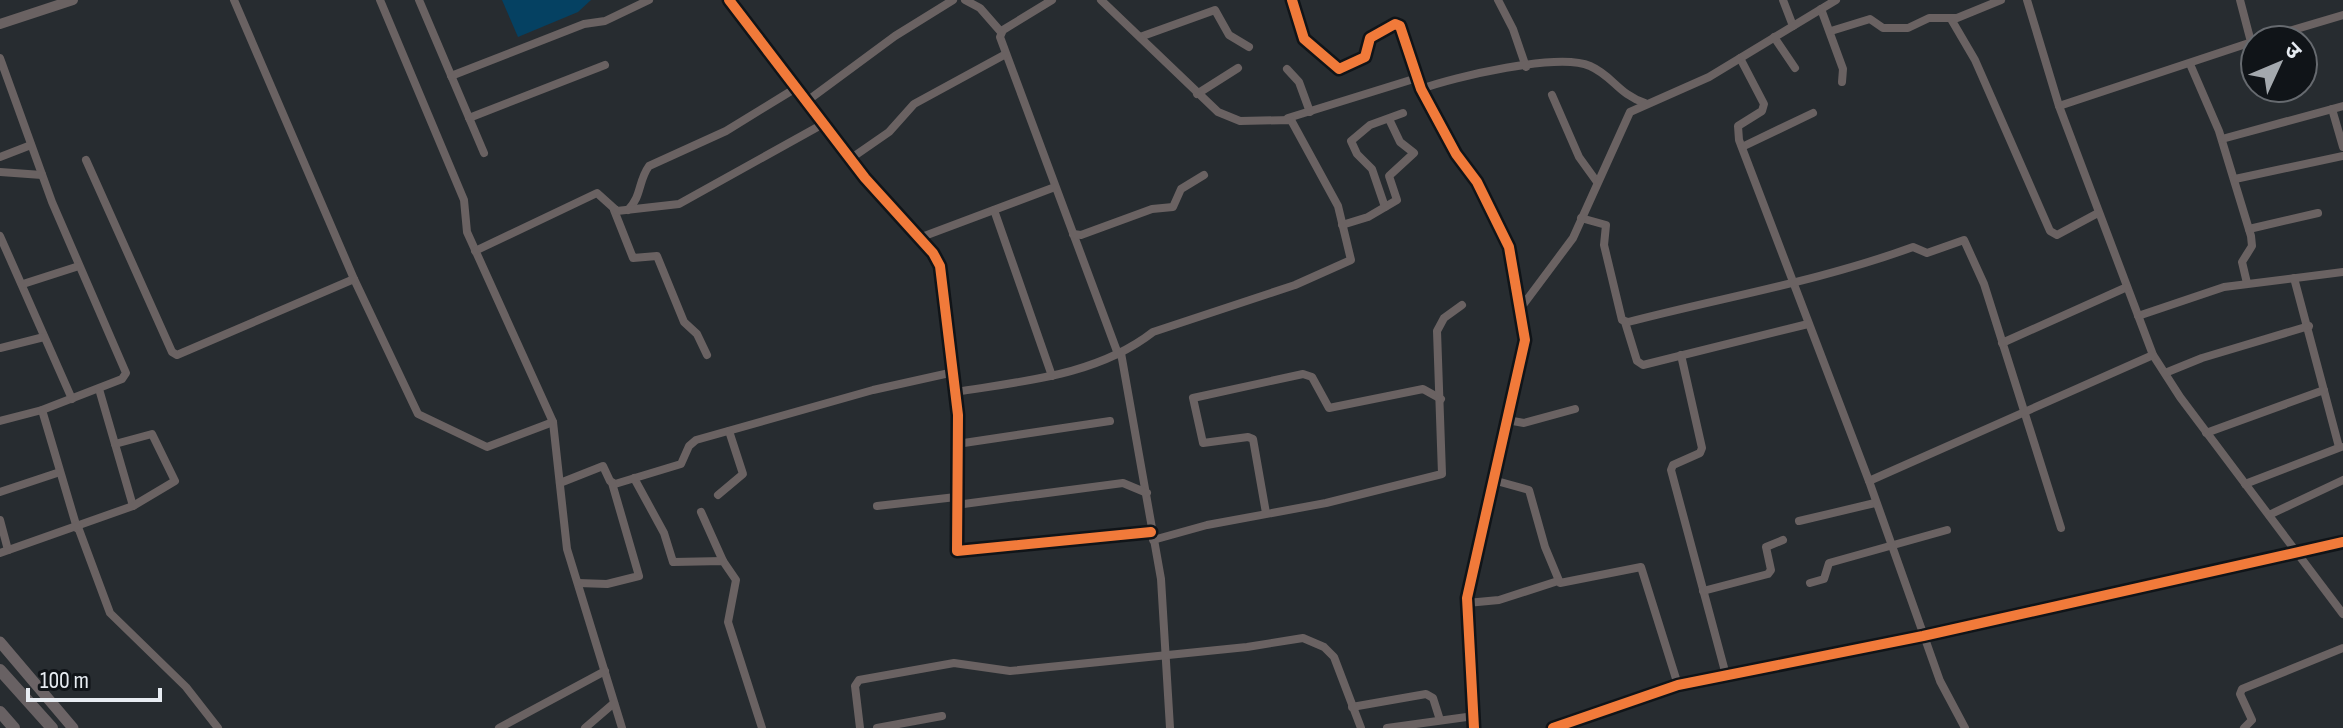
<svg xmlns="http://www.w3.org/2000/svg" width="2343" height="728" viewBox="0 0 2343 728" font-family="'Sofia Sans Condensed','Noto Sans Devanagari',sans-serif">
<style>
.water{fill:#054162}
.lines{fill:none;stroke-linecap:round;stroke-linejoin:round}
.minor{stroke:#6a6262;stroke-width:8}
.tertiary{stroke:#6a6262;stroke-width:10}
.secondary{stroke:#6c6466;stroke-width:11}
.trunk{stroke:#686163;stroke-width:12}
.cycleway-casing{stroke:#101418;stroke-width:15}
.cycleway{stroke:#f17a3a;stroke-width:10}
</style>
<rect width="100%" height="100%" fill="#272c30"/>
<!-- water -->
<polygon class="water" points="502,0 591,0 578,12 518,37"/>
<g class="lines">
<!-- minor -->
<g class="minor">
<polyline points="234,0 354,279 418,414 487,447 553,422"/>
<polyline points="380,0 464,200 467,232 553,422 567,549 622,728"/>
<polyline points="419,0 484,153"/>
<polyline points="729,0 865,178 933,253 940,266 958,415 957,551 1151,532"/>
<polyline points="965,0 980,8 1001,32"/>
<polyline points="1052,0 1003,30 1000,37 1118,354"/>
<polyline points="1292,0 1304,39 1339,69 1365,57 1370,38 1395,24 1400,26 1421,89 1456,154 1477,182 1509,247 1525,340 1467,598 1474,728"/>
<polyline points="1498,0 1513,29 1526,67"/>
<polyline points="1783,0 1793,26"/>
<polyline points="2027,0 2059,106 2153,355 2180,397 2343,614"/>
<polyline points="2240,0 2251,42"/>
<polyline points="1821,9 1843,69 1842,82"/>
<polyline points="1951,19 1975,60 2050,231 2057,235 2098,213"/>
<polyline points="1831,31 1870,19 1883,28 1908,28 1929,18 1957,18 2001,0"/>
<polyline points="1140,37 1215,10 1229,35 1249,47"/>
<polyline points="1774,37 1795,68"/>
<polyline points="2259,40 2343,15"/>
<polyline points="0,58 52,202 126,373 122,379 42,410 0,421"/>
<polyline points="1740,58 1764,104 1762,111 1738,126 1739,140 1869,481"/>
<polyline points="2190,64 2219,131 2251,236 2252,246 2242,262 2247,283"/>
<polyline points="1287,69 1299,82 1310,112"/>
<polyline points="451,76 584,24 605,21 649,0"/>
<path d="M1421 89C1454 77 1559 52 1590 66 1613 76 1618 94 1645 103"/>
<polyline points="1197,94 1238,68"/>
<polyline points="1552,95 1579,157 1597,182"/>
<polyline points="807,101 895,36 953,0"/>
<polyline points="2059,106 2255,41"/>
<polyline points="2332,109 2343,147"/>
<polyline points="469,118 605,65"/>
<polyline points="1288,118 1417,78"/>
<polyline points="2222,139 2343,106"/>
<polyline points="1742,147 1813,113"/>
<polyline points="0,157 31,145"/>
<polyline points="850,159 889,132 914,104 1004,55"/>
<polyline points="86,160 172,352 177,355 354,279"/>
<polyline points="0,172 42,175"/>
<polyline points="2235,179 2343,156"/>
<polyline points="1385,207 1372,169 1357,154 1351,141 1370,125 1403,113"/>
<polyline points="614,210 633,258 657,256 684,322 697,334 707,355"/>
<path d="M628 210C642 196 638 181 649 166L726 131 796 88"/>
<polyline points="994,210 1052,376"/>
<path d="M1581 218 1606 225 1604 245 1622 320 1628 322C1724 297 1820 281 1913 247L1927 253 1964 240 1984 284 2061 528"/>
<polyline points="1342,225 1368,217 1397,200 1389,176 1414,153 1400,142 1389,119"/>
<polyline points="2249,229 2318,213"/>
<polyline points="1073,234 1081,235 1152,209 1173,207 1181,189 1204,175"/>
<polyline points="0,236 72,399"/>
<polyline points="919,238 1055,187"/>
<polyline points="475,251 597,193 617,211 679,204 823,124"/>
<polyline points="2294,278 2339,447"/>
<polyline points="23,284 79,266"/>
<polyline points="1520,309 1573,238 1630,112 1709,77 1836,0"/>
<polyline points="2138,316 2224,287 2343,272"/>
<polyline points="1625,322 1637,361 1643,365 1808,324"/>
<polyline points="2002,343 2127,287"/>
<polyline points="0,348 44,337"/>
<polyline points="1121,353 1161,579 1170,728"/>
<polyline points="1681,355 1702,448 1700,453 1673,465 1671,470 1726,675"/>
<polyline points="2165,373 2202,358 2309,326"/>
<polyline points="99,389 133,506"/>
<path d="M956 392C1024 381 1098 375 1153 332L1295 285 1351 260 1338 206 1291 120 1240 121 1218 112 1101 0"/>
<polyline points="42,410 77,528"/>
<polyline points="1507,420 1524,423 1575,409"/>
<polyline points="2206,433 2324,390"/>
<polyline points="957,444 1110,421"/>
<polyline points="634,478 664,533 673,562 723,561 736,580 728,622 762,728"/>
<polyline points="1493,480 1529,490 1545,547 1560,583 1641,567 1678,685"/>
<polyline points="560,483 603,466 610,481 615,484 681,464 689,446 696,440 873,390 954,372"/>
<polyline points="2245,484 2341,447"/>
<polyline points="0,492 60,472"/>
<polyline points="718,495 743,474 729,431"/>
<polyline points="956,505 1123,483 1147,493"/>
<polyline points="877,506 956,497"/>
<polyline points="701,512 723,561"/>
<polyline points="1266,513 1253,439 1248,437 1203,443 1193,398 1303,374 1312,377 1329,408 1423,389 1441,399"/>
<polyline points="2269,515 2343,480"/>
<polyline points="0,520 8,550"/>
<polyline points="1799,521 1875,503"/>
<polyline points="78,527 110,613 186,687 218,728"/>
<polyline points="1153,540 1207,525 1326,503 1442,474 1437,331 1444,318 1462,305"/>
<polyline points="0,553 133,506 175,481 152,434 115,444"/>
<polyline points="578,583 607,584 639,576 612,483"/>
<polyline points="1810,583 1824,579 1829,563 1947,530"/>
<polyline points="1703,591 1768,574 1771,570 1766,547 1783,540"/>
<polyline points="1467,603 1499,600 1558,581"/>
<polyline points="1352,707 1426,694 1433,698 1440,720"/>
<polyline points="499,728 605,671"/>
<polyline points="585,728 614,703"/>
<polyline points="860,728 855,686 859,680 954,663 1010,671 1247,647 1303,638 1324,647 1334,657 1361,728"/>
<polyline points="877,728 942,716"/>
<polyline points="1387,728 1474,716"/>
<polyline points="1553,728 1678,685 1923,636 2343,542"/>
<polyline points="1965,728 1940,681 1869,481 2153,355"/>
<polyline points="2244,728 2252,720 2240,694 2242,689 2343,648"/>
</g>
<!-- tertiary -->
<polyline class="tertiary" points="0,24 73,0"/>
<!-- secondary -->
<polyline class="secondary" points="0,642 73,728"/>
<!-- trunk -->
<g class="trunk">
<polyline points="0,670 52,728"/>
<polyline points="0,712 14,728"/>
</g>
<!-- cycleway casing -->
<g class="cycleway-casing">
<g id="cycleway">
<polyline points="729,0 865,178 933,253 940,266 958,415 957,551 1151,532"/>
<polyline points="1292,0 1304,39 1339,69 1365,57 1370,38 1395,24 1400,26 1421,89 1456,154 1477,182 1509,247 1525,340 1467,598 1474,728"/>
<polyline points="1553,728 1678,685 1923,636 2343,542"/>
</g>
</g>
<!-- cycleway -->
<use href="#cycleway" class="cycleway"/>
</g>
<!-- north arrow -->
<g transform="translate(2279 64) rotate(46)"><circle r="38" fill="#101418" stroke="#666a6f" stroke-width="2"/>
<path d="M0-6L14 30L0 20L-14 30Z" fill="#a4a9ae"/>
<text y="-12" font-size="22" font-weight="bold" text-anchor="middle" fill="#e7ecf2">उ</text>
</g>
<!-- scale -->
<path d="M28 688v12h132v-12" fill="none" stroke="#e7ecf2" stroke-width="4"/>
<text x="40" y="688" font-size="24" fill="#e7ecf2" stroke="#101418" stroke-width="6" paint-order="stroke">100 m</text>
</svg>
